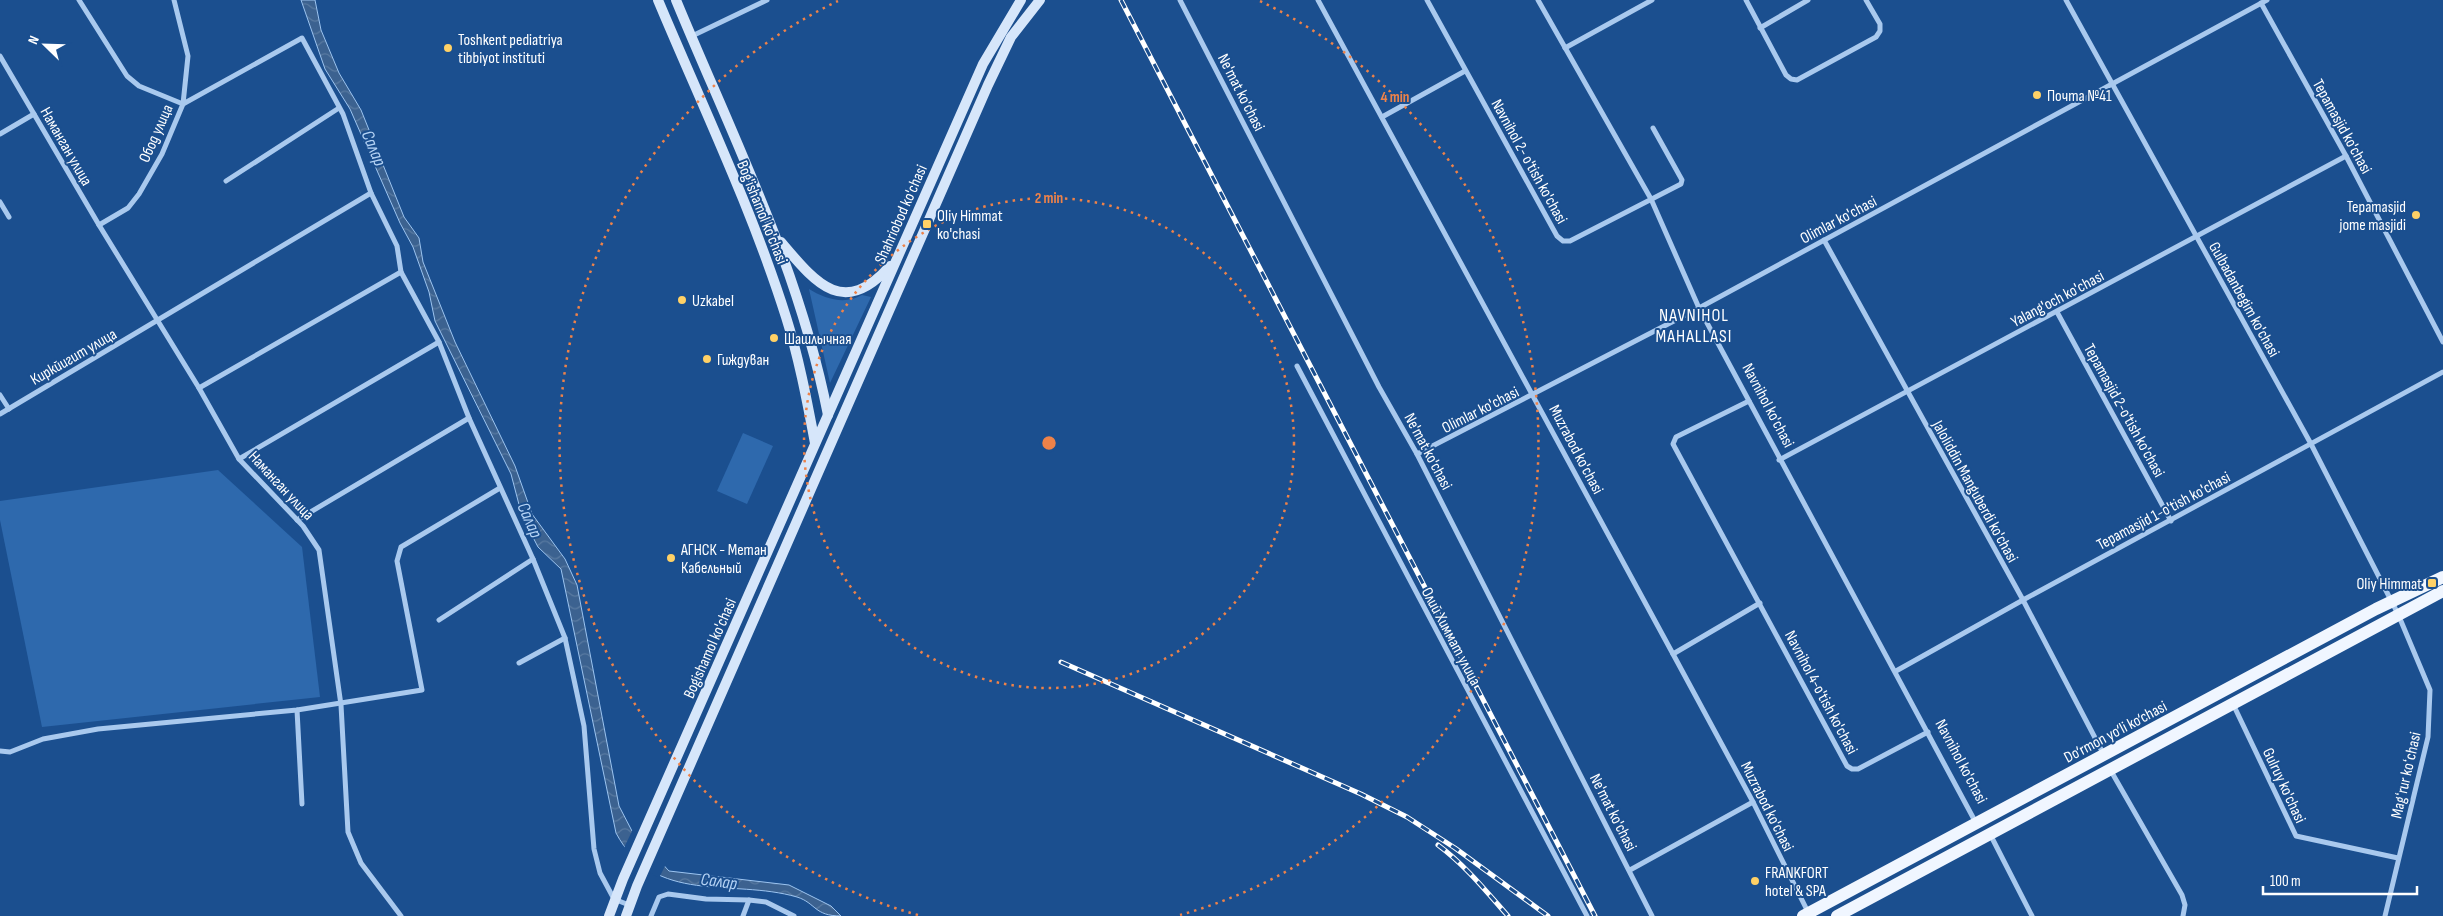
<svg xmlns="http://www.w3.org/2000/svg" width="2443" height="916" viewBox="0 0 2443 916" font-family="'Sofia Sans Condensed',sans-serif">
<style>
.green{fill:#2e69ad}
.water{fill:url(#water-waves);stroke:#9cc4f0}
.pier{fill:#1b4f8f}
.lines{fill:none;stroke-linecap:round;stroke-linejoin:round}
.street{stroke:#a9c9ee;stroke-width:5}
.secondary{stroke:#d6e6fa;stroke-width:10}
.primary{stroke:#f0f6ff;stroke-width:12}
.rail-casing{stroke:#fff;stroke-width:5}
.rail{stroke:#1b4f8f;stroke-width:3;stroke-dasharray:9;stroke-linecap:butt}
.ring{fill:none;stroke:#ee8249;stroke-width:2.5;stroke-dasharray:2.5 5}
.poi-dot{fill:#ffd166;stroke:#1b4f8f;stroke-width:2}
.labels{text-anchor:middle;stroke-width:4;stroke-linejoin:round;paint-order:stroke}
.poi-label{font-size:16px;fill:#fff;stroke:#1b4f8f;text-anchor:start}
.street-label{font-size:16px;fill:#fff;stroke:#1b4f8f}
.water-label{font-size:18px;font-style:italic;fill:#b5d3f5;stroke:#1b4f8f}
.neighbourhood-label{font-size:18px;letter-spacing:1px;fill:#fff;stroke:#1b4f8f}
.centre{fill:#ee8249;stroke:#1b4f8f;stroke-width:2.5}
.ring-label{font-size:15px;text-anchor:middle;font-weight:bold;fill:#ee8249;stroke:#1b4f8f;stroke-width:4;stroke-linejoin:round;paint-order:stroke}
</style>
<defs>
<pattern id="water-waves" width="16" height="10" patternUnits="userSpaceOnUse" patternTransform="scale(1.25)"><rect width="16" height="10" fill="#3c6290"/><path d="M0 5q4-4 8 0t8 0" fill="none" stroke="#597aa1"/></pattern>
</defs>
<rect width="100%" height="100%" fill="#1b4f8f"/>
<!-- green -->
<g class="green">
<path d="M809 289C825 299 845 305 862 295L871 297 830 383Z"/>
<polygon points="743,433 773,446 747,504 717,491"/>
<polygon points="218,470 302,547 320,697 42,727 0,520 0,501"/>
</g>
<!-- water -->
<path class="water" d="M301 0H315L321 30 339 73 361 110 404 217 419 238 423 262 455 342 515 466 532 514 565 559 577 585 619 806 632 831 669 871 789 885 831 906 841 916C814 916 816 903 797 897 731 878 655 906 616 833L561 569 538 547 522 516 511 474 435 321 429 292 413 247 400 223 350 109 325 69Z"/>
<!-- pier -->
<polygon class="pier" points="633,829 666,864 659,878 642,868 623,850"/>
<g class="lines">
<!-- street -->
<g class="street">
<polyline points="79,0 127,76 139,86 183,104 302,38 343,114 371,193 397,246 401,272 439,342 469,418 533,559 565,638 584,726 594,849 600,873 614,899 629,905"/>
<polyline points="1180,0 1379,387 1417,454 1652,916"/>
<polyline points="1318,0 1673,654 1753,802 1808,912"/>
<polyline points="1427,0 1557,236 1563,241 1570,241 1681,184 1682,180 1653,128"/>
<polyline points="1538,0 1651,199 1699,308 1976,823"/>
<polyline points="1746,0 1786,75 1791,79 1797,80 1876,37 1880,31 1880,24 1866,0"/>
<polyline points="2066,0 2311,444 2398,614 2430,690 2428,737 2385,916"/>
<polyline points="2261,3 2346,156 2443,342"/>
<polyline points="1760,28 1808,0"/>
<polyline points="692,36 767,0"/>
<polyline points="1565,48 1652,0"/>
<polyline points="0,56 99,225 199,388 239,459 303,526 319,550 341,705 348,832 361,863 401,916"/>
<polyline points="1382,117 1465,71"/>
<polyline points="0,134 34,114"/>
<polyline points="226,181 339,108"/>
<polyline points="0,202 9,217"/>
<polyline points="99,225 128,208 139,194 162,154 183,104 188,56 174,0"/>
<polyline points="1824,240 2023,600 2104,755"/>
<polyline points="2057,312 2171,521"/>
<polyline points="1297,366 1587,916"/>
<polyline points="199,388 401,272"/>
<polyline points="0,395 9,409"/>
<polyline points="1749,401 1676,437 1673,444 1847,766 1852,769 1858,769 1928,732"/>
<polyline points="0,414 371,193"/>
<polyline points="1417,454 1699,308 2267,0"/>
<polyline points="239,459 439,342"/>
<polyline points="1779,460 2346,156"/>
<polyline points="297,520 469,418"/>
<polyline points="439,620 533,559"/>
<polyline points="1673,654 1760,603"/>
<polyline points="519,663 565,638"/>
<polyline points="1896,671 2023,600 2443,372"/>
<polyline points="2233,704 2296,836 2398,858"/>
<polyline points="297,710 302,804"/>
<polyline points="0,751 10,752 43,739 98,729 297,710 422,690 397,561 401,547 500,488"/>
<polyline points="2111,771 2182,895 2185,905 2183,916"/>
<polyline points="1990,834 2032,916"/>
<polyline points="1630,870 1753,802"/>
<polyline points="651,916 659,897 668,894 706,899 749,900 766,902 794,916"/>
<polyline points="743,916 749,900"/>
</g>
<!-- secondary -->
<g class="secondary">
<path d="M658 0C702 105 752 209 786 317 799 358 807 401 815 443"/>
<path d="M676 0C733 138 799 267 828 415"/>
<path d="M781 242C815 282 843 319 890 266"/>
<polyline points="609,916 623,879 983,64 1021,0"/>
<polyline points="626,916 637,886 988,85 1011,37 1040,0"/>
</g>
<!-- primary -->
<g class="primary">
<polyline points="1803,916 2376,609 2443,577"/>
<polyline points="1837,916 2443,591"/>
</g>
<!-- rail casing -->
<g class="rail-casing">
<g id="rail">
<polyline points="1121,0 1595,916"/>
<polyline points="1061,662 1361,794 1407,817 1455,848 1548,916"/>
<path d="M1438 845C1465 865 1486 891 1508 916"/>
</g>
</g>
<!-- rail -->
<use href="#rail" class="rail"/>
</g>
<!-- distance rings -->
<g class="ring">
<circle cx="1049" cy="443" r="245"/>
<path d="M918 915A490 490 0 0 1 838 1M1260 1A490 490 0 0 1 1180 915"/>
</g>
<!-- markers -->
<g class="poi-dot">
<circle cx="448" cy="48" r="5"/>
<circle cx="2037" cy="95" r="5"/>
<circle cx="2416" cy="215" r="5"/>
<rect x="922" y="219" width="10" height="10" rx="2.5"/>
<circle cx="682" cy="300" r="5"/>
<circle cx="774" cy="338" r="5"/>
<circle cx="707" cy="359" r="5"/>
<circle cx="671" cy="558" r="5"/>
<rect x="2427" y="578" width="10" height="10" rx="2.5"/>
<circle cx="1755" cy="881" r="5"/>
</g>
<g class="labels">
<!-- poi labels -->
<g class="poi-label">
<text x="458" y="45">Toshkent pediatriya<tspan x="458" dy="18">tibbiyot instituti</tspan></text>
<text x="2047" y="101">Почта №41</text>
<text x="2406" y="212" text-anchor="end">Tepamasjid<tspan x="2406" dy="18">jome masjidi</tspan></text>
<text x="937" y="221">Oliy Himmat<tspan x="937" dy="18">ko'chasi</tspan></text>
<text x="692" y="306">Uzkabel</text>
<text x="784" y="344">Шашлычная</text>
<text x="717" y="365">Гиждуван</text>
<text x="681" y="555">АГНСК - Метан<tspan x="681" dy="18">Кабельный</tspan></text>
<text x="2422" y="589" text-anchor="end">Oliy Himmat</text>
<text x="1765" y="878">FRANKFORT<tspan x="1765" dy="18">hotel &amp; SPA</tspan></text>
</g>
<!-- street labels -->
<g class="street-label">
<text transform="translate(1242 92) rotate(63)" y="6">Ne'mat ko'chasi</text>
<text transform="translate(2343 126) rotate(61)" y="6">Tepamasjid ko'chasi</text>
<text transform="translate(155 133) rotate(-66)" y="6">Обод улица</text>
<text transform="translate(67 146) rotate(60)" y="6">Наманган улица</text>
<text transform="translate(1530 161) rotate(61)" y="6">Navnihol 2- o'tish ko'chasi</text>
<text transform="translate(763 212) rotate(68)" y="6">Bog'ishamol ko'chasi</text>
<text transform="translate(900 214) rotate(-66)" y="6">Shahriobod ko'chasi</text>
<text transform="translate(1838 219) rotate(-28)" y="6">Olimlar ko'chasi</text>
<text transform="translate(2057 298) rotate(-28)" y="6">Yalang'och ko'chasi</text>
<text transform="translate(2245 299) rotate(61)" y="6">Gulbadanbegim ko'chasi</text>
<text transform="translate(73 356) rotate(-30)" y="6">Киркйигит улица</text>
<text transform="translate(1769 405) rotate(62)" y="6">Navnihol ko'chasi</text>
<text transform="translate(1480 409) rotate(-27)" y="6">Olimlar ko'chasi</text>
<text transform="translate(2125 410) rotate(61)" y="6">Tepamasjid 2-o'tish ko'chasi</text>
<text transform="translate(1577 449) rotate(62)" y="6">Muzrabod ko'chasi</text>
<text transform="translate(1429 451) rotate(62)" y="6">Ne'mat ko'chasi</text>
<text transform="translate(282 485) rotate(47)" y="6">Наманган улица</text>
<text transform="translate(1976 491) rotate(61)" y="6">Jaloliddin Manguberdi ko'chasi</text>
<text transform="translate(2163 510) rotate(-28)" y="6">Tepamasjid 1-o'tish ko'chasi</text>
<text transform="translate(1452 636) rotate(62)" y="6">Олий Химмат улица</text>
<text transform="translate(709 648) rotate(-66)" y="6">Bogishamol ko'chasi</text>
<text transform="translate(1822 692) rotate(62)" y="6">Navnihol 4-o'tish ko'chasi</text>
<text transform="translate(2115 731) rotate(-28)" y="6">Do‘rmon yo‘li ko‘chasi</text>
<text transform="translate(1962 761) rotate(62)" y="6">Navnihol ko'chasi</text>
<text transform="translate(2405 775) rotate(-77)" y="6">Magʻrur koʻchasi</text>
<text transform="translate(2285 785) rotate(65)" y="6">Gulruy ko'chasi</text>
<text transform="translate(1768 806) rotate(63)" y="6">Muzrabod ko'chasi</text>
<text transform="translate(1614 812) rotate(63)" y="6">Ne'mat ko'chasi</text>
</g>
<!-- water labels -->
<g class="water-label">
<text transform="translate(374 148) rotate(67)" y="6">Салар</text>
<text transform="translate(530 520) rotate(66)" y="6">Салар</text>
<text transform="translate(719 881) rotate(8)" y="6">Салар</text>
</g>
<!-- neighbourhood labels -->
<g class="neighbourhood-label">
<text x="1694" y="321">NAVNIHOL<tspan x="1694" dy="21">MAHALLASI</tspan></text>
</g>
</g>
<circle cx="1049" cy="443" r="8" class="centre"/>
<g class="ring-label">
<text x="1395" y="102">4 min</text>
<text x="1049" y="203">2 min</text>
</g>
<!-- north arrow -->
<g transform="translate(45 45) rotate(293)" stroke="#1b4f8f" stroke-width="4" paint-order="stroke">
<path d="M0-4L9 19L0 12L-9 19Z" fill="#ffffff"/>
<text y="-8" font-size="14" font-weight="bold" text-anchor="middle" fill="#ffffff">N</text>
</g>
<!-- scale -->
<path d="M2263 886v8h154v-8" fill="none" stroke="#ffffff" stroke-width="2.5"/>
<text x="2270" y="886" font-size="15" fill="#ffffff" stroke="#1b4f8f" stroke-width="4" paint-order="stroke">100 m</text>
</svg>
